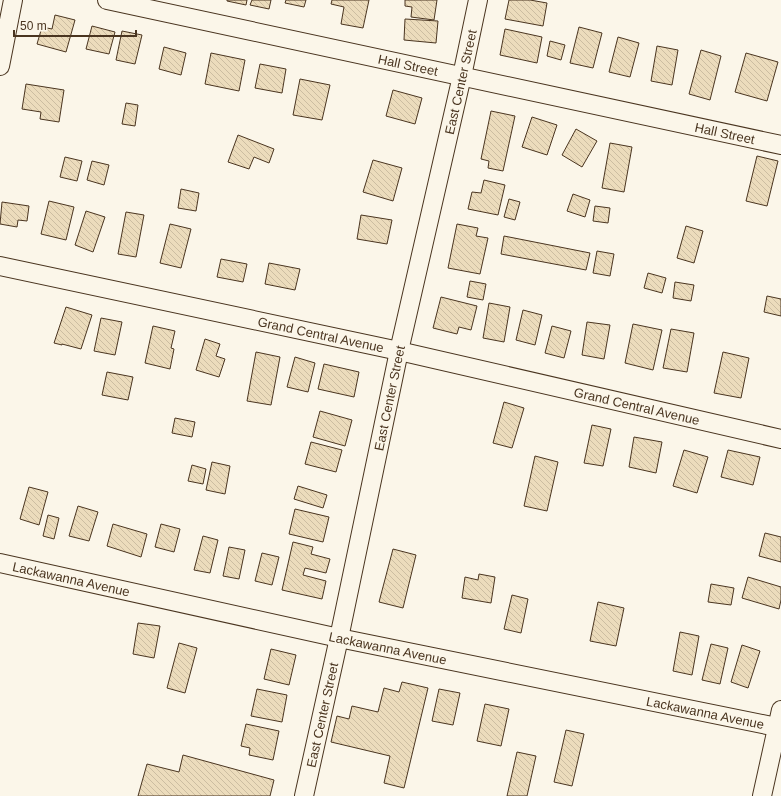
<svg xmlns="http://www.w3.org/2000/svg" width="781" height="796" viewBox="0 0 781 796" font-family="Arial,sans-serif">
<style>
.building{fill:url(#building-back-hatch);stroke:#4a3520}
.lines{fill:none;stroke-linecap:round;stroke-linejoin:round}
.minor-casing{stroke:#4a3520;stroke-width:20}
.minor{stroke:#fbf6e9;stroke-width:18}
.labels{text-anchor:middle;stroke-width:3;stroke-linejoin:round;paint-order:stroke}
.street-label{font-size:13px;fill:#4a3520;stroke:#fbf6e9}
</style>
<defs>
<pattern id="building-back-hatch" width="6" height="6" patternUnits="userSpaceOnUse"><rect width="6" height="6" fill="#ecdcbc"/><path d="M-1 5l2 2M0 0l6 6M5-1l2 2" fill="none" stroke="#ccbda1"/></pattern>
</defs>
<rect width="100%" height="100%" fill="#fbf6e9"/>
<!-- building -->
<g class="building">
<polygon points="227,0 247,0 246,5 227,1"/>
<polygon points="252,0 271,0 269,9 250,5"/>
<polygon points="286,0 306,0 304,7 285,3"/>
<polygon points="332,0 369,0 363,28 341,24 344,7 331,4"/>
<polygon points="405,0 437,0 434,20 411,17 412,7 405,6"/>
<polygon points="509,0 530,0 547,3 543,26 505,19"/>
<polygon points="55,15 75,20 66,52 37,44 42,27 52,29"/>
<polygon points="405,19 438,21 436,43 404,40"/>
<polygon points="92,26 115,32 109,54 86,49"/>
<polygon points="579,27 602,33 593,68 570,63"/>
<polygon points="505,29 542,37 537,63 500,55"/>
<polygon points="122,31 142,35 135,64 116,60"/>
<polygon points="618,37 639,43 630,77 609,72"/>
<polygon points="550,41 565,45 561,60 547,56"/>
<polygon points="657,46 678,50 672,85 651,81"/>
<polygon points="164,47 186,53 181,75 159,69"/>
<polygon points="701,50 721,56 710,100 689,94"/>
<polygon points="211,53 245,60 239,91 205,84"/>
<polygon points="746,53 778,62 767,101 735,92"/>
<polygon points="260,64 286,69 282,93 255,88"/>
<polygon points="300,79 330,85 322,120 293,115"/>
<polygon points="26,84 64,90 59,122 40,119 41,112 22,109"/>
<polygon points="393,90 422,98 415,124 386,116"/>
<polygon points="126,103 138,105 135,126 122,124"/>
<polygon points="491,111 515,116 503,171 488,168 489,161 481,159"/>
<polygon points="532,117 557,125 547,155 522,147"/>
<polygon points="576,129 597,141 582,167 562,155"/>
<polygon points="238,135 274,149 269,163 254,157 249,169 228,162"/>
<polygon points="610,143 632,147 624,192 602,188"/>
<polygon points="757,156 778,161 767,206 746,201"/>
<polygon points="65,157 82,161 77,181 60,177"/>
<polygon points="373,160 402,168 393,201 363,192"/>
<polygon points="92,161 109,165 104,185 87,180"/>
<polygon points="484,180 505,185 498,215 468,209 472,192 481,193"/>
<polygon points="181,189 199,193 196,211 178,208"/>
<polygon points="573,194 590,200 585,217 567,211"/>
<polygon points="509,199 520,202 515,220 504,217"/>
<polygon points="49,201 74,207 66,240 41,234"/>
<polygon points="2,202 29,206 27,221 18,220 17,227 0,224"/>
<polygon points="595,206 610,208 608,223 593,221"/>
<polygon points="86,211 105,217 93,252 75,245"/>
<polygon points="126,212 144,215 136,257 118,254"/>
<polygon points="361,215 392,220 387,244 357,239"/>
<polygon points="170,224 191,229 181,268 160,263"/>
<polygon points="457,224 478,228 476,236 488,238 480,274 448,268"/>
<polygon points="686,226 703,231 694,263 677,258"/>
<polygon points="504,236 590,253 586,270 501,254"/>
<polygon points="597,251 614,254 610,276 593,273"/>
<polygon points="221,259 247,264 243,282 217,277"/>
<polygon points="269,263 300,269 295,290 265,284"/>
<polygon points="648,273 666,278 662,293 644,288"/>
<polygon points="470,281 486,284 483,300 467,297"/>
<polygon points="675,282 694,285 691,301 673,298"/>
<polygon points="767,296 781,299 781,316 764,312"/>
<polygon points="441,297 477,306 471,330 459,327 457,334 433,328"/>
<polygon points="489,303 510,307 504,342 483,338"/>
<polygon points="66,307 92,315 81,349 62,344 62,345 54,343"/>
<polygon points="523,310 542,315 535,345 516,340"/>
<polygon points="101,318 122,322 115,355 94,351"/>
<polygon points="587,322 610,325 604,359 582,355"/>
<polygon points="633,324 662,330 653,370 625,363"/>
<polygon points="153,326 175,331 171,348 174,349 170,369 145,363"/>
<polygon points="552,326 571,331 564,358 545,353"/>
<polygon points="671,329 694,333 687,372 663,368"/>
<polygon points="205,339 220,344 216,356 225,359 219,377 196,370"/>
<polygon points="256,352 280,357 271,405 247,401"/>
<polygon points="723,352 749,358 741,398 714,393"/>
<polygon points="295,357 315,363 308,392 287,387"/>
<polygon points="324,364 359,372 354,397 318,389"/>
<polygon points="107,372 133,377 128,400 102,395"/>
<polygon points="504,402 524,408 512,448 493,443"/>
<polygon points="320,411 352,420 345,446 313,437"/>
<polygon points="175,418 195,422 192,437 172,433"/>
<polygon points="592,425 611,429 603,466 584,463"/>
<polygon points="634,437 662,442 656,473 629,467"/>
<polygon points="311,442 342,450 336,472 305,464"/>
<polygon points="684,450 708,457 697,493 673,486"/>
<polygon points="728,450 760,457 753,485 721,477"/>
<polygon points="535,456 558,462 547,511 524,506"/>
<polygon points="212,462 230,466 225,494 206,490"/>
<polygon points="192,465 206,469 203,484 188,481"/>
<polygon points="298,486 327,495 323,508 294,499"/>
<polygon points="29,487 48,492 39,525 20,519"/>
<polygon points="78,506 98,512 89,541 69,536"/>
<polygon points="295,509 329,517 323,542 289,534"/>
<polygon points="48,515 59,518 54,539 43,536"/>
<polygon points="113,524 147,534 141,557 107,546"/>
<polygon points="161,524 180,529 174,552 155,547"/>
<polygon points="765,533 781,537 781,562 759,556"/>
<polygon points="203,536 218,540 210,573 194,570"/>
<polygon points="293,542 313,547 311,554 330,559 326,573 305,568 303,575 326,581 322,599 282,590"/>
<polygon points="229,547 245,550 239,579 223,576"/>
<polygon points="393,549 416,555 403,608 379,602"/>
<polygon points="262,553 279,557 272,585 255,581"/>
<polygon points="479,574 495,577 491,603 462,598 465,577 478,580"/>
<polygon points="748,577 781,587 781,600 779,609 742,598"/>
<polygon points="711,584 734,588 731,605 708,602"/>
<polygon points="512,595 528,599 521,633 504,629"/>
<polygon points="598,602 624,608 616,646 590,641"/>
<polygon points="138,623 160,626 154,658 133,654"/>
<polygon points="680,632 699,636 692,675 673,671"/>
<polygon points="179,643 197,648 185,693 167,688"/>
<polygon points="711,644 728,648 720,684 702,680"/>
<polygon points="742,645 760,651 748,688 731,682"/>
<polygon points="271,649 296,655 289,685 264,679"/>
<polygon points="402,682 428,688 404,788 384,783 390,756 331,742 337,716 349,719 352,706 378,712 384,688 399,692"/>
<polygon points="257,689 287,695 282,722 251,716"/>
<polygon points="439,689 460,693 453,725 432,721"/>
<polygon points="485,704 509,709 501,746 477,741"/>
<polygon points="246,724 279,731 273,760 249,755 250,748 241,746"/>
<polygon points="566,730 584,734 572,786 554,782"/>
<polygon points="517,752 536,756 527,796 507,796"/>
<polygon points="183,755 274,780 270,796 138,796 147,764 179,772"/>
</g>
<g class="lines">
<!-- minor casing -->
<g class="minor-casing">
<g id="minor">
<path id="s1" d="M107 0 781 145"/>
<polyline points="0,66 13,0"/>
<path id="s2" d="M0 266 399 351 781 439"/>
<path id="s3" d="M0 563 339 638 777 727"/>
<path id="s4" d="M304 796 339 638 399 351 462 76 478 0"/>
<polyline points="762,796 781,710"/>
</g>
</g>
<!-- minor -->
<use href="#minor" class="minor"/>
</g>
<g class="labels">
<!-- street labels -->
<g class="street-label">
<text dy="5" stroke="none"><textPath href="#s1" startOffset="308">Hall Street</textPath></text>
<text dy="5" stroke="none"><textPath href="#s4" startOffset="731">East Center Street</textPath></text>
<text dy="5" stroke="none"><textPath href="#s1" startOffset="632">Hall Street</textPath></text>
<text dy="5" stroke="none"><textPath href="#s2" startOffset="328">Grand Central Avenue</textPath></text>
<text dy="5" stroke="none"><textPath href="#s4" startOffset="407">East Center Street</textPath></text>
<text dy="5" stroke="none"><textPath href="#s2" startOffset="652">Grand Central Avenue</textPath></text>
<text dy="5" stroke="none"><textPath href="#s3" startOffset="73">Lackawanna Avenue</textPath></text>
<text dy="5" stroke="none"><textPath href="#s3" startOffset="397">Lackawanna Avenue</textPath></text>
<text dy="5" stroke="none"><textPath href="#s3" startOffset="721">Lackawanna Avenue</textPath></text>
<text dy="5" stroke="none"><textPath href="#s4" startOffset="83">East Center Street</textPath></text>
</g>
</g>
<!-- scale -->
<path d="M14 30v6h122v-6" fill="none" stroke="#4a3520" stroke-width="2"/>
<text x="20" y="30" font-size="12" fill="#4a3520" stroke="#fbf6e9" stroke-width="3" paint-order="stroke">50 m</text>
</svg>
